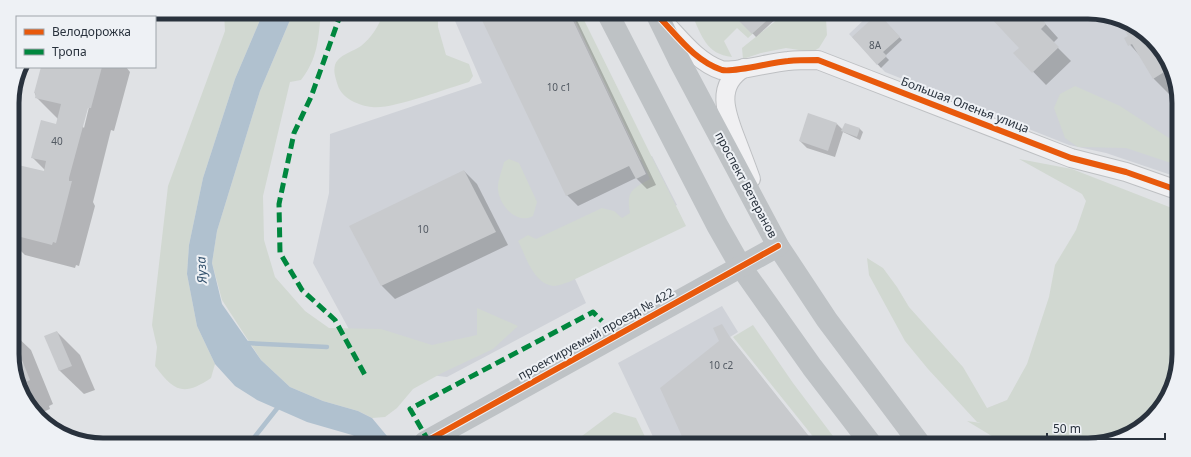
<svg xmlns="http://www.w3.org/2000/svg" width="1191" height="457" viewBox="0 0 1191 457" font-family="'Noto Sans',sans-serif">
<style>
.built{fill:#cfd2d8}
.green{fill:#d1d8d1}
.water{fill:#b0c1cf}
.shadow{fill:#0003;fill-rule:evenodd}
.lines{fill:none;stroke-linecap:round;stroke-linejoin:round}
.stream{stroke:#b0c1cf;stroke-width:4.5}
.building{fill:#c8cacd}
.street-casing{stroke:#bec0c3;stroke-width:20}
.street{stroke:#f0f0f2;stroke-width:18}
.secondary{stroke:#bec2c5;stroke-width:22}
.quiet{stroke:#00873e;stroke-width:5;stroke-dasharray:10 5;stroke-linecap:butt}
.cycleway-casing{stroke:#eef1f5;stroke-width:8}
.cycleway{stroke:#e8590c;stroke-width:6}
.labels{text-anchor:middle;stroke-width:4;stroke-linejoin:round;paint-order:stroke}
.number-label{font-size:10px;fill:#525962}
.street-label{font-size:12px;fill:#29323d;stroke:#eef1f5}
.water-label{font-size:13px;font-style:italic;fill:#35536e;stroke:#eef1f5}
.rim{fill:none;stroke:#29323d;stroke-width:5}
</style>
<rect width="100%" height="100%" fill="#e0e2e5"/>
<!-- built -->
<g class="built">
<polygon points="452,14 570,14 640,160 652,156 677,205 565,257 586,303 447,377 370,368 313,263 329,193 330,134 482,83"/>
<polygon points="868,16 1118,17 1160,47 1178,91 1177,177 1106,153 1069,145 885,72 849,34"/>
<polygon points="722,306 738,332 730,337 815,444 656,443 618,363"/>
</g>
<!-- green -->
<g class="green">
<path d="M224 13H263L235 79 203 178 189 245 187 274 197 326 215 364 211 378C183 397 174 391 155 366L157 347 152 325 168 186 225 31Z"/>
<path d="M293 13H321C318 40 318 58 301 80L290 82 263 196 264 240 275 277 305 311 329 328 381 329 432 345 477 335V308L518 326 493 349 442 373 413 389 397 408 385 417 372 418 358 411 323 401 290 387 261 360 222 300 212 263 217 231 260 91Z"/>
<path d="M383 13 438 14V27L446 55 469 64 473 76 469 82C448 88 391 110 372 107 359 106 342 98 338 86 336 79 333 72 335 65 339 54 353 52 361 46 371 38 380 25 383 13Z"/>
<path d="M572 14H581L686 226 569 282C565 283 558 286 554 286 533 284 526 256 518 241L528 235 536 239 602 208 614 211 622 218 630 213C626 191 632 189 650 179Z"/>
<path d="M692 15H773L748 38 737 28 724 41 732 57C706 54 702 36 692 15Z"/>
<polygon points="783,15 821,15 826,19 827,35 819,48 812,52 786,48 761,53 743,59 742,48"/>
<polygon points="1075,86 1120,106 1169,138 1178,126 1177,165 1126,148 1078,147 1065,138 1054,108 1060,94"/>
<path d="M509 159 519 163 537 202 533 216C517 225 500 206 498 190 497 182 502 171 504 162Z"/>
<polygon points="1019,159 1072,169 1177,210 1174,384 1156,408 1137,428 1099,440 1092,445 1005,444 967,421 981,423 977,422 928,369 905,341 869,275 867,258 883,268 897,287 909,307 963,367 987,408 1007,400 1027,364 1049,297 1055,265 1076,230 1086,201 1082,194"/>
<polygon points="753,325 793,383 839,444 819,444 733,337"/>
<polygon points="614,412 636,418 648,443 574,442"/>
</g>
<!-- water -->
<polygon class="water" points="263,13 293,13 260,91 217,231 212,263 222,304 261,360 290,387 323,401 358,411 372,418 392,442 365,441 352,435 307,422 257,400 235,386 215,364 197,326 187,274 189,245 203,178 235,79"/>
<!-- shadow -->
<g class="shadow">
<polygon points="480,14 574,14 656,185 647,189 636,178 578,206 567,195"/>
<polygon points="735,15 780,15 756,37"/>
<polygon points="834,16 842,16 838,20"/>
<polygon points="877,16 880,16 902,40 885,56 889,60 881,68 853,37"/>
<polygon points="990,16 1042,17 1040,18 1058,38 1053,43 1071,61 1046,85 1015,53 1020,48"/>
<polygon points="1126,23 1160,47 1178,92 1171,96 1154,79 1141,57 1125,39 1130,36"/>
<path d="M42 67H126L130 72 114 131 111 130 93 202 95 206 79 266 76 265 75 268 25 255 13 243V178L15 168 44 173 45 170 32 157 57 125 58 119 36 97 35 93ZM88 102 90 103 84 128 82 126Z"/>
<polygon points="837,124 843,130 845,124 860,129 863,132 860,140 843,132 835,157 807,148 800,141"/>
<polygon points="464,171 477,184 508,245 395,299 382,286 351,226"/>
<polygon points="57,332 80,355 95,390 84,394 60,371 46,336"/>
<polygon points="13,333 31,350 53,404 49,406 50,409 36,415 14,372"/>
</g>
<g class="lines">
<!-- stream -->
<g class="stream">
<polyline points="245,343 327,347"/>
<polyline points="253,439 279,406"/>
</g>
</g>
<!-- building -->
<g class="building">
<polygon points="479,14 570,14 646,174 636,179 629,166 566,196"/>
<polygon points="733,15 773,15 752,34"/>
<polygon points="875,16 881,16 900,37 883,52 887,56 877,65 852,37"/>
<polygon points="989,16 1039,17 1046,24 1041,29 1059,47 1032,73 1013,53 1019,48"/>
<polygon points="1124,22 1160,47 1169,69 1153,79 1132,44 1128,46 1124,38 1128,36 1124,29 1127,27"/>
<polygon points="41,67 102,67 91,108 88,108 69,178 69,181 72,181 56,243 53,242 52,245 13,235 13,174 15,166 17,167 18,165 44,171 46,161 31,158 41,120 56,124 61,104 35,98 36,94 34,93"/>
<polygon points="808,113 837,123 828,151 799,141"/>
<polygon points="845,123 860,128 857,137 841,131"/>
<polygon points="464,170 496,232 381,286 349,226"/>
<polygon points="722,324 730,337 815,444 685,443 660,388 719,341 713,328"/>
<polygon points="57,331 72,366 59,371 44,336"/>
<polygon points="14,340 30,380 26,382 28,385 21,387 14,372"/>
</g>
<g class="lines">
<!-- street casing -->
<g class="street-casing">
<g id="street">
<path d="M665 23C682 41 698 62 721 70 734 73 772 62 788 61 798 60 808 60 818 60L1071 158 1126 172 1177 190"/>
<path d="M744 68C715 85 726 113 736 139 741 152 746 165 751 179"/>
</g>
</g>
<!-- street -->
<use href="#street" class="street"/>
<!-- secondary -->
<g class="secondary">
<polyline points="608,14 717,225 741,267 812,367 871,444"/>
<polyline points="657,15 679,60 778,246 827,320 920,444"/>
<polyline points="425,442 778,246"/>
</g>
<!-- quiet -->
<g class="quiet">
<polyline points="341,13 311,97 294,133 279,204 280,253 302,290 335,320 365,375"/>
<polyline points="429,442 410,409 593,312 602,321"/>
</g>
<!-- cycleway casing -->
<g class="cycleway-casing">
<g id="cycleway">
<path d="M657 15C676 34 694 61 722 70 734 73 772 62 788 61 798 60 808 60 818 60L1071 158 1126 172 1177 190"/>
<polyline points="425,442 778,246"/>
</g>
</g>
<!-- cycleway -->
<use href="#cycleway" class="cycleway"/>
</g>
<g class="labels">
<!-- number labels -->
<g class="number-label">
<text x="875" y="49">8А</text>
<text x="559" y="91">10 с1</text>
<text x="57" y="145">40</text>
<text x="423" y="233">10</text>
<text x="721" y="369">10 с2</text>
</g>
<!-- street labels -->
<g class="street-label">
<text transform="translate(965 105) rotate(21)" y="4">Большая Оленья улица</text>
<text transform="translate(746 185) rotate(62)" y="4">проспект Ветеранов</text>
<text transform="translate(596 334) rotate(-29)" y="4">проектируемый проезд № 422</text>
</g>
<!-- water labels -->
<g class="water-label">
<text transform="translate(201 270) rotate(-93)" y="5">Яуза</text>
</g>
</g>
<!-- crop -->
<path d="M0 0H1191V457H0ZM103 19H1088A84 84 0 0 1 1172 103V354A84 84 0 0 1 1088 438H103A84 84 0 0 1 19 354V103A84 84 0 0 1 103 19Z" fill="#eef1f5" fill-rule="evenodd"/>
<path class="rim" d="M103 19H1088A84 84 0 0 1 1172 103V354A84 84 0 0 1 1088 438H103A84 84 0 0 1 19 354V103A84 84 0 0 1 103 19Z"/>
<!-- legend -->
<rect x="16" y="16" width="140" height="52" fill="#eef1f5" stroke="#9fa5ab"/>
<rect x="24" y="29" width="20" height="6" fill="#e8590c" stroke="#9fa5ab"/>
<text x="52" y="36" font-size="12" fill="#29323d">Велодорожка</text>
<rect x="24" y="49" width="20" height="6" fill="#00873e" stroke="#9fa5ab"/>
<text x="52" y="56" font-size="12" fill="#29323d">Тропа</text>
<!-- scale -->
<path d="M1047 433v6h118v-6" fill="none" stroke="#29323d" stroke-width="2"/>
<text x="1053" y="433" font-size="12" fill="#29323d" stroke="#eef1f5" stroke-width="3" paint-order="stroke">50 m</text>
</svg>
